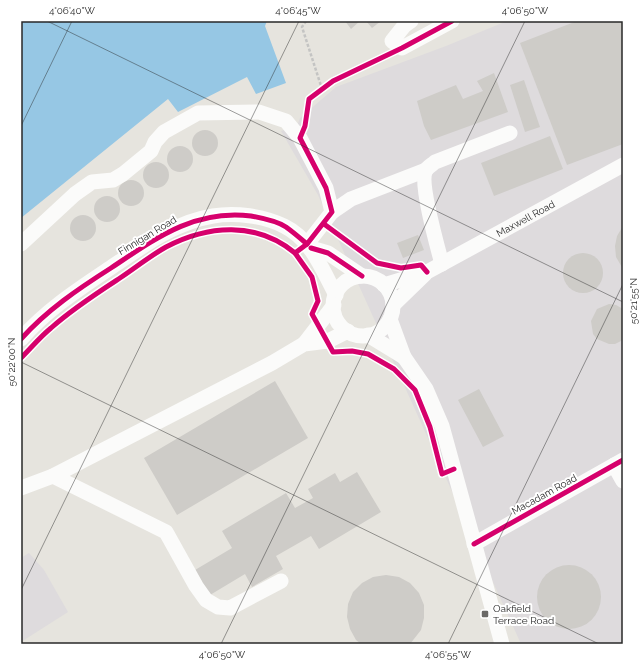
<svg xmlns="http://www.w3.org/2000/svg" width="644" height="665" viewBox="0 0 644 665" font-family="Raleway,sans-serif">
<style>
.industrial{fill:#dedbdd}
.water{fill:#96c7e4}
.building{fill:#ceccc8}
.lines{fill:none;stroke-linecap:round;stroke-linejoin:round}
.path{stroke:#c4c4c3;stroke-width:2.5;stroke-dasharray:3 2;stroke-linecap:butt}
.minor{stroke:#fbfbfa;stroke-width:15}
.cycleway-casing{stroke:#fff;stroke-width:8}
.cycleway{stroke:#d6006c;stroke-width:5}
.ticks{fill:none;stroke:#292929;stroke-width:1;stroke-opacity:0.45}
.poi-dot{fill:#6b6a68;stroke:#fff;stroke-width:1.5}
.labels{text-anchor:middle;stroke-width:4;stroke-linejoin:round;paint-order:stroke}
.street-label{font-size:10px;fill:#292929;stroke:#fff}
.poi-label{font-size:10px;fill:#292929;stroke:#fff;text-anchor:start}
.neatline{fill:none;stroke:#292929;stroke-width:1.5}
.ticks-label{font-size:10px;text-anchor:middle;fill:#292929}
</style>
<rect width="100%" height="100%" fill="#e6e4de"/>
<!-- industrial -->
<g class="industrial">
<polygon points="507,21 623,21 623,644 521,644 318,195 281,131 297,126 300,118 336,87 446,46"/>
<polygon points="29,553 44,570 68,612 21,642 21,558"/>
</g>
<!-- water -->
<polygon class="water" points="21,21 267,21 265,26 286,83 256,94 247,77 178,112 168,99 21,218"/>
<!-- building -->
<g class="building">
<polygon points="345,21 360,21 351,29"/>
<polygon points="366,21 381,21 372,28"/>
<polygon points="577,21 623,21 623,144 567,165 520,43"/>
<polygon points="494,73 508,112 431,140 424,126 417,101 456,85 463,99 483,91 477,81"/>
<polygon points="524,80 540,127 525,132 510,85"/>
<circle cx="205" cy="143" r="13"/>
<polygon points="550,136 563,169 494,196 481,163"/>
<circle cx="180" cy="159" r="13"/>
<circle cx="156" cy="175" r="13"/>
<circle cx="131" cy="193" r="13"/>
<circle cx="107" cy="209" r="13"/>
<circle cx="83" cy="228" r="13"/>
<polygon points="623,226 623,269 616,257 615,246 617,236"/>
<polygon points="418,235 424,250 403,258 397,243"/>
<circle cx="583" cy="273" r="20"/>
<polygon points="609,304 616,305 623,309 623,340 615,344 609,344 597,339 593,334 591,321 597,309"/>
<polygon points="275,381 308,438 177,515 144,458"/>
<polygon points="479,389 504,436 483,447 458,400"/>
<polygon points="357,472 381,512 319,549 311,536 276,556 283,569 252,587 245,574 210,595 195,570 232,548 222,531 286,493 295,508 313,498 308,489 335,473 340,482"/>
<circle cx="569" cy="597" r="32"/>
<polygon points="386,575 399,577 410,583 419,593 424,605 424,618 421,630 410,644 361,644 356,640 350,629 347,617 348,604 353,592 362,583 373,577"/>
</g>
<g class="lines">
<!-- path -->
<g class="path">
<polyline points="306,21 302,27 322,89"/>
<polyline points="306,123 309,99 333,81 388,55"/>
</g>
<!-- minor -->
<g class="minor">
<polyline points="411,21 404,26 392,41 402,48 452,21"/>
<polyline points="332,212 351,199 426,170"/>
<polyline points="21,244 75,194 92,182 113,180 123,174 151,151 155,142 164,132 198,113 259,112 286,121 300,138 326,188 332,212 307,244"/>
<polyline points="311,248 328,253 362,276"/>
<path d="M442 264C438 249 419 181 426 170 428 167 433 164 435 162L510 133"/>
<circle cx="363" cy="306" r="30"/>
<path id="s1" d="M384 285 427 272 623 165"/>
<polyline points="393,305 425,274"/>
<polyline points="390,319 404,357 426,389 442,426 502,644"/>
<polyline points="368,335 404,357"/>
<path d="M21 339C48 308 82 287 116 264 146 244 176 222 213 216 235 212 264 216 284 226 311 239 322 269 336 295"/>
<polyline points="304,344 334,305"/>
<polyline points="614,465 623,481"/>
<polyline points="53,476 272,363 304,344 328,341 348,331"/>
<polyline points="21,488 53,476 166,532 196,586 206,600 218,607 230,608 281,581"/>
<polyline points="474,544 623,460"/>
</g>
<!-- cycleway casing -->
<g class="cycleway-casing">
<g id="cycleway">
<polyline points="324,224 377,263 401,268 421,265 427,272"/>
<polyline points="311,248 328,253 362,276"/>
<polyline points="295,253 312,277 318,301 312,314 333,352 352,351 368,354 394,369 415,390 430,427 442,474 454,469"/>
<path d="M21 339C47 310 78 289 111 268 156 238 195 209 251 216 262 218 277 221 286 227 293 232 300 238 307 244"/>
<path d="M21 358C31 348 40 337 51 328 72 309 97 293 120 278 135 268 150 256 166 247 208 225 256 221 295 253L307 244 332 212 326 188 300 138 305 126 309 99 333 81 402 48 452 21"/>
<polyline points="474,544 623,460"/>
</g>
</g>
<!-- cycleway -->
<use href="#cycleway" class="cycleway"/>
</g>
<!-- ticks -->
<path class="ticks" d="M47 21 623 302M21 126 72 21M21 362 599 644M21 590 299 21M221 644 525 21M448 644 623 284"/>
<!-- markers -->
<rect class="poi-dot" x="481" y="610" width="8" height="8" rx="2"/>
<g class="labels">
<!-- street labels -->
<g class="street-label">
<text dy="4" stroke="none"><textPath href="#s1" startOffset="157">Maxwell Road</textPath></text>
<text transform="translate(147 235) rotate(-31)" y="4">Finnigan Road</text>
<text transform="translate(544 494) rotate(-29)" y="4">Macadam Road</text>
</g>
<!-- poi labels -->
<g class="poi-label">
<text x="493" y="612">Oakfield<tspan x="493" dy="12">Terrace Road</tspan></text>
</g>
</g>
<!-- border -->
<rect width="644" height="665" fill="none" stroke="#ffffff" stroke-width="44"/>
<rect x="22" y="22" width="600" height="621" class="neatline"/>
<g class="ticks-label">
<text x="72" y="14">4°06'40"W</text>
<text x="298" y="14">4°06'45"W</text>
<text x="525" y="14">4°06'50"W</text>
<text transform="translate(633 301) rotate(-90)" y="4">50°21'55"N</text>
<text transform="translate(11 362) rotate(-90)" y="4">50°22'00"N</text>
<text x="222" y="658">4°06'50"W</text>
<text x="448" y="658">4°06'55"W</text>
</g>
</svg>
